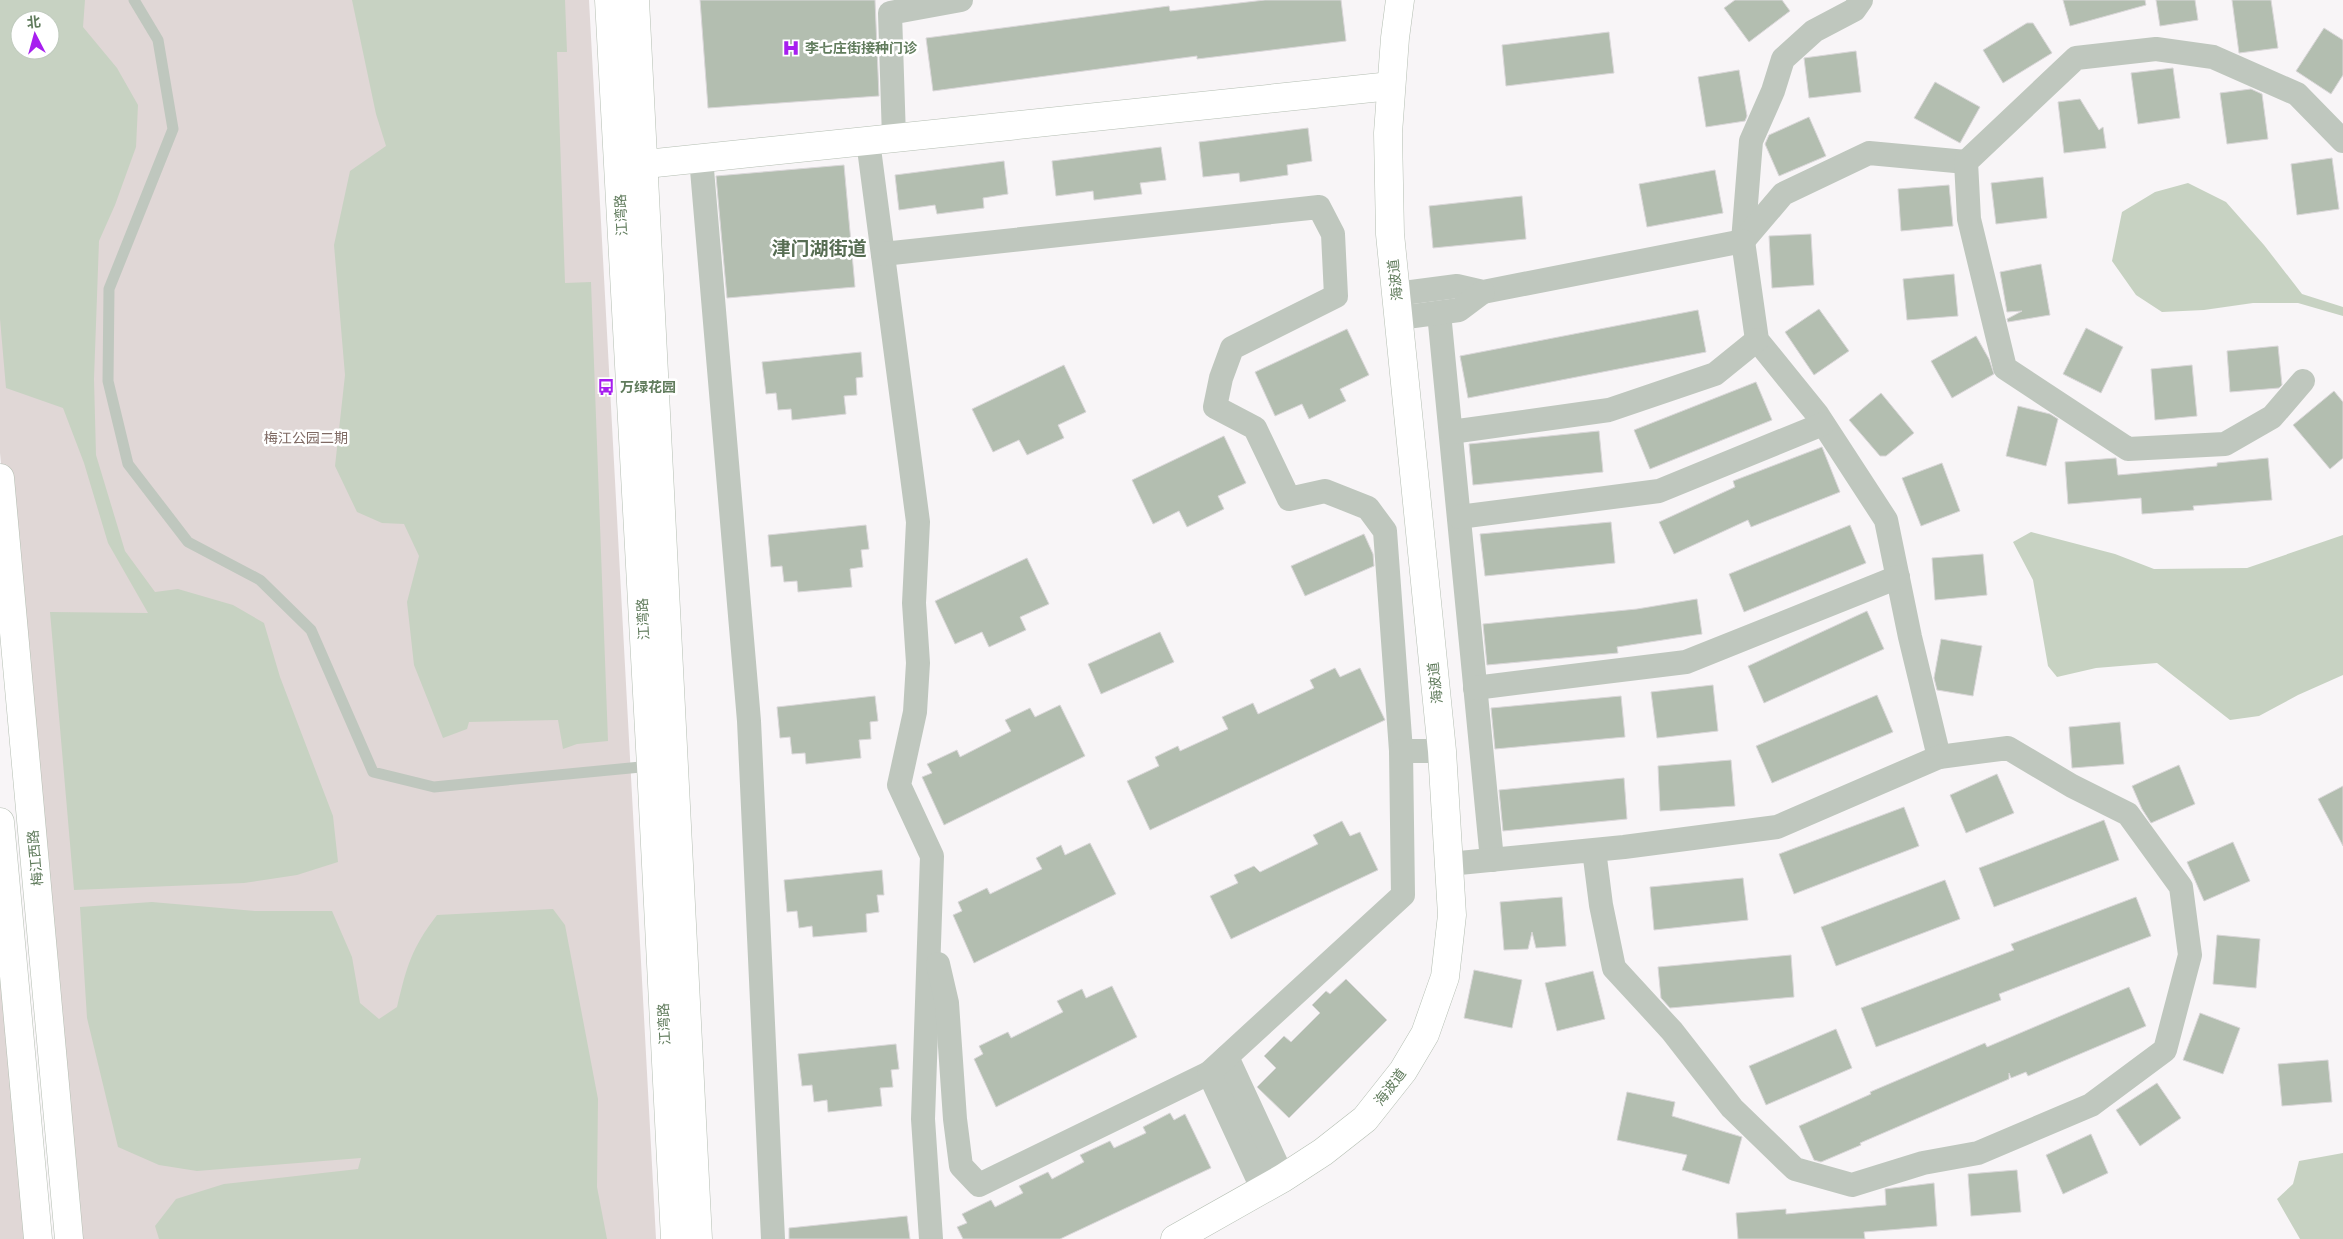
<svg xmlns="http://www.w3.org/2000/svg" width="2343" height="1239" viewBox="0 0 2343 1239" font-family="Karla,'Noto Sans SC',sans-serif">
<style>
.green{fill:#e0d7d6;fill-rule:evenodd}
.water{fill:#c7d2c2;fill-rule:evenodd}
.building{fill:#b3beb0;stroke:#dad7d9}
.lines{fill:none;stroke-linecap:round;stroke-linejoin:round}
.secondary-casing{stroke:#b4beb2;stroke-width:29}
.lane{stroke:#bfc7be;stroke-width:11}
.street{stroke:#bfc7be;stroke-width:24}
.secondary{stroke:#fff;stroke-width:28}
.labels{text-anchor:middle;stroke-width:5;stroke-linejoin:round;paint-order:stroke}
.poi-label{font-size:14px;font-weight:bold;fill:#617c5d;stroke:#fff;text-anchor:start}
.street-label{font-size:14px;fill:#617c5d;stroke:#fff}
.park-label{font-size:14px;fill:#7f6a64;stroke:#fff}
.district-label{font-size:19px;font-weight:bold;fill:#576d53;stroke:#fff}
</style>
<rect width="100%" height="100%" fill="#f8f5f7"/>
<!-- green -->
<g class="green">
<path d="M0 0H589L656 1239H79L0 453ZM20 20H50V50H20Z"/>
<polygon points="0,970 28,1239 0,1239"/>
</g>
<!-- water -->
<g class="water">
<path d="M0 0H85L83 27 117 68 138 105 136 147 115 205 99 241 94 379 96 455 125 551 155 592 178 589 233 605 264 623 280 677 333 816 338 862 297 875 244 883 74 890 50 612 148 613 108 543 84 463 63 408 6 388 0 319ZM20 20H50V50H20Z"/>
<polygon points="352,0 565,0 567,52 557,52 565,283 591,282 608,741 577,744 563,749 558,720 469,722 467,729 443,738 414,665 407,602 419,556 404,524 382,523 357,512 335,466 345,375 334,245 350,171 386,146 376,114"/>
<polygon points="2188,183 2226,202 2264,245 2302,294 2343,307 2343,316 2298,303 2253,303 2204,310 2162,312 2136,295 2112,261 2122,212 2155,192"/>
<polygon points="2031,532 2115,554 2154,569 2247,568 2343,535 2343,675 2298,695 2259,716 2230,720 2157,663 2096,668 2057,677 2048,666 2033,580 2013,542"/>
<path d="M152 902 255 911H332L352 957 360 1003 379 1019 397 1007C407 966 411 949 437 915L553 909 565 925 598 1099 597 1187 607 1239H159L155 1226 176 1199 224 1184 358 1169 361 1158 197 1171 159 1165 118 1147 87 1018 80 907Z"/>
<polygon points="2343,1153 2343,1239 2300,1239 2277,1199 2293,1184 2299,1161"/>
</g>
<!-- building -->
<g class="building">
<polygon points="700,0 875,0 879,96 708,108"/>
<polygon points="1265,0 1341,0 1346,41 1197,59 1197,56 933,91 926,38 1169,6 1170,11"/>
<polygon points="1735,0 1782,0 1790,11 1749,42 1724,8"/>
<polygon points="2063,0 2145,0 2146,5 2070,26"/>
<polygon points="2156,0 2195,0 2198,20 2160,26"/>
<polygon points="2232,0 2271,0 2278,48 2239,53"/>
<polygon points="2027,23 2033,23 2052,53 2003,83 1983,50"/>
<polygon points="2324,28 2343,40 2343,75 2331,94 2296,71"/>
<polygon points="1609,32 1614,73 1506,86 1502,45"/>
<polygon points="1856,51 1861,92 1809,98 1804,58"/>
<polygon points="2173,68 2180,118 2138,124 2131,73"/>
<polygon points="1739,70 1747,116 1745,121 1706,127 1698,77"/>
<polygon points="1935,82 1980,107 1960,143 1914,118"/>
<polygon points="2251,89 2262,94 2268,139 2227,144 2220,93"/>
<polygon points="2080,99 2099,130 2103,127 2106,148 2064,153 2058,102"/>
<polygon points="1809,117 1826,156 1779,176 1765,144 1769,135"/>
<polygon points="1308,128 1312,161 1287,165 1288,175 1240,182 1239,173 1203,177 1199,142"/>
<polygon points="1161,147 1166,180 1140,183 1142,194 1094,200 1093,191 1056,196 1052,161"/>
<polygon points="2332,158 2339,209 2297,215 2291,164"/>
<polygon points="1004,161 1008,194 983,198 984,208 937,214 935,205 899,210 895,175"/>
<polygon points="844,165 855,287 727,298 716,176"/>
<polygon points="1715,170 1723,213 1647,227 1639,184"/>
<polygon points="2043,177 2047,218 1996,224 1991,183"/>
<polygon points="1949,185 1953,226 1901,231 1898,189"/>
<polygon points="1522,196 1526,239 1433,248 1429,206"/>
<polygon points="1811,234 1814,285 1772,288 1769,236"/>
<polygon points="2041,264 2050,315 2008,322 2007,319 2022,311 2007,312 2000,272"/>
<polygon points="1954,274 1958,316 1907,320 1903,279"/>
<polygon points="1819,309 1849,351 1814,375 1785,332"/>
<polygon points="1698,310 1706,352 1468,398 1460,356"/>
<polygon points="2086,328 2123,347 2101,393 2063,374"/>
<polygon points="1347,329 1369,375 1340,389 1346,401 1309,419 1302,404 1275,416 1255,372"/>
<polygon points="1976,336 1989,359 1994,374 1952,398 1931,361"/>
<polygon points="2278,346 2282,385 2279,388 2230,392 2227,351"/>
<polygon points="861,352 863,377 856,378 857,395 844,396 846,414 792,420 791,409 778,410 776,393 766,394 762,362"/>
<polygon points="1064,365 1086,412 1058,425 1064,438 1027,455 1019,440 993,452 972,409"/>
<polygon points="2192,365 2197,416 2155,420 2151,369"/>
<polygon points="1756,382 1772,420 1650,469 1634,430"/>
<polygon points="2334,391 2343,402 2343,458 2330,469 2293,425"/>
<polygon points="1881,393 1914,433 1886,456 1880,456 1849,420"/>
<polygon points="2018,406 2050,414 2058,419 2046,466 2006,456"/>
<polygon points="1599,431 1603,472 1473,485 1469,444"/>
<polygon points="1224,436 1246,483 1218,496 1224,509 1187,527 1179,511 1153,524 1132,480"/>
<polygon points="1822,447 1840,492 1751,527 1748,520 1674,554 1659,522 1735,487 1733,481"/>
<polygon points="2116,458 2118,475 2217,466 2217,463 2268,458 2272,500 2193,506 2194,510 2142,514 2141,498 2068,504 2065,462"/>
<polygon points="1942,463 1960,511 1921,526 1902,478"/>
<polygon points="1611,522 1615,563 1485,576 1480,534"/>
<polygon points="866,525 869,549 861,550 863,567 850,569 852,587 798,592 797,581 784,582 782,566 771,567 768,535"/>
<polygon points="1850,525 1866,563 1744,612 1729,574"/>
<polygon points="1364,534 1373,554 1374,566 1305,596 1291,566"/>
<polygon points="1983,554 1987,595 1935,600 1932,558"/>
<polygon points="1027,558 1049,604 1020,617 1026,630 989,647 982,632 955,644 935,601"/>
<polygon points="1697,599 1702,634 1617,647 1618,653 1487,665 1483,624 1637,609"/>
<polygon points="1867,611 1884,649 1764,703 1748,666"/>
<polygon points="1160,632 1174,662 1101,694 1088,664"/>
<polygon points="1941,639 1982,646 1973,696 1937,690 1934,678"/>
<polygon points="1335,668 1340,677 1360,668 1385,720 1150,830 1127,781 1159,766 1155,757 1178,746 1180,751 1228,729 1222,717 1253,703 1258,714 1314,688 1310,680"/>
<polygon points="1713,685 1718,731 1657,738 1651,692"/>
<polygon points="1877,695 1893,732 1772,783 1756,746"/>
<polygon points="875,696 878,721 870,722 871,739 859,740 861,758 806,764 805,753 792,754 790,737 780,738 777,707"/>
<polygon points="1621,696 1625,737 1495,749 1491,708"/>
<polygon points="1060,705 1085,756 944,825 922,777 932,773 927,764 957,750 960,757 1011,731 1005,720 1030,708 1035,717"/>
<polygon points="2120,722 2124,764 2072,768 2069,727"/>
<polygon points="1731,760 1735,806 1660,811 1658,766"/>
<polygon points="2179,765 2195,804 2151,823 2142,809 2132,786"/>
<polygon points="1997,774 2014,813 1966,833 1950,795"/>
<polygon points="1624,778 1627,819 1503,831 1499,790"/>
<polygon points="2343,786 2343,846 2318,799"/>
<polygon points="1904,807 1919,846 1794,894 1779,854"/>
<polygon points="2104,820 2119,860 1994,907 1979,868"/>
<polygon points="1342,821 1350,836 1360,832 1378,870 1231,939 1210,896 1238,883 1234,875 1254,866 1260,872 1318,844 1313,835"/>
<polygon points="2233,842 2250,881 2204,901 2187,862"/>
<polygon points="1090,843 1116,894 974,963 953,915 962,911 958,902 987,888 990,894 1042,869 1036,858 1061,845 1065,855"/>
<polygon points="882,870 884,895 877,895 879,912 866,914 867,932 813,937 812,926 799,928 797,911 787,912 784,880"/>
<polygon points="1743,878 1748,920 1654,930 1650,887"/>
<polygon points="1945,880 1960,919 1836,966 1821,927"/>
<polygon points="1562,897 1566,946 1536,948 1532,932 1528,949 1504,950 1500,902"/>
<polygon points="2136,897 2151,936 1999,994 2001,1000 1876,1047 1861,1008 2014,950 2011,944"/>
<polygon points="2217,935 2260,939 2256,988 2213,984"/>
<polygon points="1791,955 1794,997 1670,1008 1661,998 1658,967"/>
<polygon points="1474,970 1522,980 1512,1028 1464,1018"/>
<polygon points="1593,971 1605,1019 1557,1031 1545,983"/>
<polygon points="1346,979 1387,1020 1289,1118 1257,1087 1276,1068 1264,1056 1284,1036 1291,1042 1320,1013 1312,1005 1326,991 1330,994"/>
<polygon points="1112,986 1137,1037 996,1107 974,1059 983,1054 979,1046 1008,1032 1011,1038 1063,1012 1057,1001 1082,989 1086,998"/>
<polygon points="2129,987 2146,1026 2028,1076 2026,1072 2011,1078 2009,1073 2009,1079 1860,1143 1861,1145 1821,1162 1814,1160 1799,1126 1871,1094 1870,1092 1985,1043 1987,1047"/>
<polygon points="2200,1013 2240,1028 2223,1074 2183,1060"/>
<polygon points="1836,1029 1852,1068 1766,1105 1749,1066"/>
<polygon points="896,1044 899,1069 891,1070 893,1087 880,1088 882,1106 828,1112 827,1100 814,1102 812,1085 802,1086 798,1054"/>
<polygon points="2328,1060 2332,1102 2282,1106 2278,1064"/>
<polygon points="2157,1083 2181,1118 2140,1146 2116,1110"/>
<polygon points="1627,1092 1675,1102 1672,1116 1742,1137 1729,1184 1682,1170 1687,1155 1617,1140"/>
<polygon points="1170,1113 1174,1120 1185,1114 1211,1168 1060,1239 963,1239 957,1227 967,1223 962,1214 991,1200 995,1207 1023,1193 1019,1186 1048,1172 1052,1179 1084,1162 1080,1155 1110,1141 1114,1148 1146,1133 1143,1127"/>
<polygon points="2091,1134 2108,1173 2063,1194 2046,1155"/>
<polygon points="2017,1170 2021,1212 1971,1216 1968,1174"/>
<polygon points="1934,1183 1937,1226 1864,1232 1865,1239 1738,1239 1736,1213 1786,1209 1786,1214 1886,1205 1885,1189"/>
<polygon points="907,1216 910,1239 789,1239 789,1228"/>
</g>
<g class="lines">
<!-- secondary casing -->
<g class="secondary-casing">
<g id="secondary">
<polyline points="609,0 651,766 675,1239"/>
<polyline points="635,0 698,1239"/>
<polyline points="627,166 1391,86"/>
<polyline points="0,478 69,1239"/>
<polyline points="0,822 38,1239"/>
<polyline points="1175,1239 1283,1178 1323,1152 1365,1119 1403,1071 1425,1034 1445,977 1452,915 1442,751 1390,234 1388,133 1395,38 1400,0"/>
</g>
</g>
<!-- lane -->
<polyline class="lane" points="134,0 158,40 173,129 109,289 108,381 128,464 188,542 260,580 311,630 373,772 434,787 651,766"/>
<!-- street -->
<g class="street">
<polyline points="894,138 890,13 961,0"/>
<polyline points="868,141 918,522 914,603 918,663 915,712 899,785 932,856 923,1119 931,1239"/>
<polyline points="701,158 749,721 773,1239"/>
<polyline points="1743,241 1751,141 1773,91 1783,59 1814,31 1854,10 1861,0"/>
<polyline points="1743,241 1783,194 1869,153 1966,162"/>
<polyline points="883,254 1319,207 1333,234 1336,296 1232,348 1221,378 1215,407 1255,428 1289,499 1325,491 1368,508 1385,531 1401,751"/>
<polyline points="1396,294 1457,286 1483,292 1743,241 1757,340 1817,414 1886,520 1910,637 1939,757"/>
<polyline points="1439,313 1492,860"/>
<polyline points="1399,318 1459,310 1483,292"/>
<polyline points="2303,381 2272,417 2225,444 2128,449 2005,368 1969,219 1966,162 2076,58 2156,49 2213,57 2297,94 2343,141"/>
<polyline points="1451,432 1609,410 1715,374 1757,340"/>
<polyline points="1459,517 1659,491 1823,424"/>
<polyline points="1475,688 1686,662 1898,577"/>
<polyline points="1449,864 1624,847 1777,827 1939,757 2008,748 2072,786 2128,814 2181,887 2190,955 2165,1050 2091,1105 1978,1153 1923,1163 1852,1185 1795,1169 1732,1108 1672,1031 1614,968 1601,905 1594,850"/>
<polyline points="938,964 947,1003 955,1119 961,1166 979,1185 1209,1073"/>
<polyline points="1227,1057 1283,1178"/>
<polyline points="1262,1188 1209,1073 1403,895 1401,751 1442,751"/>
</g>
<!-- secondary -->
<use href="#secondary" class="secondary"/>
</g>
<!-- icons -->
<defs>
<g id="hospital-bare" transform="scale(1.35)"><path d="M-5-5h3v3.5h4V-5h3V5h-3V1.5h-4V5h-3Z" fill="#a71eef" stroke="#fff" stroke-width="2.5" paint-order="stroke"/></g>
<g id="bus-bare" transform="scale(1.35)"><path d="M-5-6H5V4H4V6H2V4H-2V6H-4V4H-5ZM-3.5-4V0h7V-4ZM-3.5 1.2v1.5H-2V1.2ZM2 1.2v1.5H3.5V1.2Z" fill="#a71eef" stroke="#fff" stroke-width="2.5" paint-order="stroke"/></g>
</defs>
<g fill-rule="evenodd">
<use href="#hospital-bare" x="791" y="48"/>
<use href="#bus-bare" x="606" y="387"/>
</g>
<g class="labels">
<!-- poi labels -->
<g class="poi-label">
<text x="805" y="53">李七庄街接种门诊</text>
<text x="620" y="392">万绿花园</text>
</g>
<!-- street labels -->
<g class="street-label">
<text transform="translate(621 215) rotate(-93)" y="5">江湾路</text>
<text transform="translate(1395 280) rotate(-96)" y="5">海波道</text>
<text transform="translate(643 619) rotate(-93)" y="5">江湾路</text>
<text transform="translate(1435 683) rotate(-96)" y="5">海波道</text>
<text transform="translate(35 858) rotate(-95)" y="5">梅江西路</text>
<text transform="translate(664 1024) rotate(-93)" y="5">江湾路</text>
<text transform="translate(1390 1087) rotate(-53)" y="5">海波道</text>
</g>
<!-- park labels -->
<g class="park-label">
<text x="306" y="443">梅江公园二期</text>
</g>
<!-- district labels -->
<g class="district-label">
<text x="819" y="255">津门湖街道</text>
</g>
</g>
<!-- north arrow -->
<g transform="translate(35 35) rotate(354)"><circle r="24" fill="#ffffff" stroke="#c0cbbe"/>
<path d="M0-4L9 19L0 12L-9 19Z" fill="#a71eef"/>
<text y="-8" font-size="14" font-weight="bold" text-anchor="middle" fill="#617c5d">北</text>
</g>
</svg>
